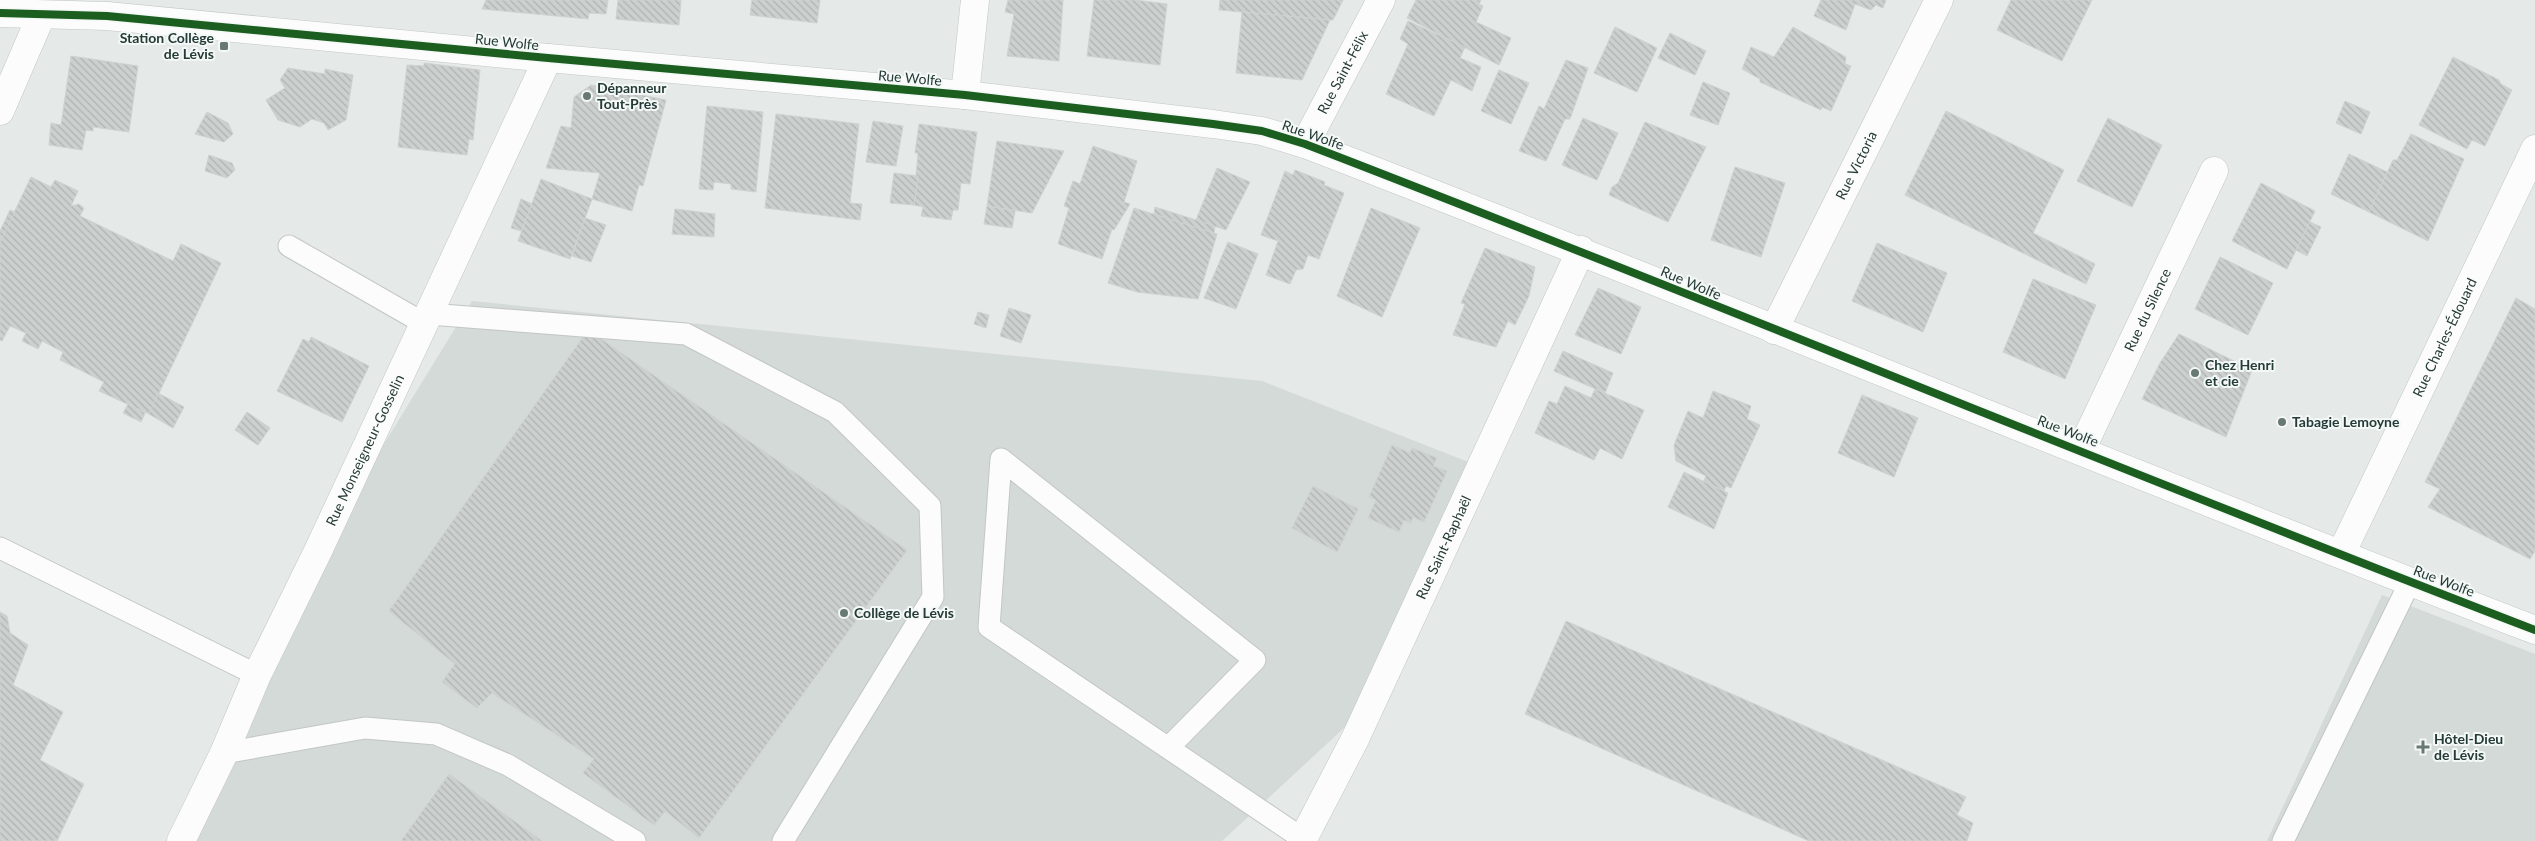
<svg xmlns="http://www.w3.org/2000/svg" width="2535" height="841" viewBox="0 0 2535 841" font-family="Lato,sans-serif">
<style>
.built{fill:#d4dad8}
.building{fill:url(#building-back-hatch);stroke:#ced2d0}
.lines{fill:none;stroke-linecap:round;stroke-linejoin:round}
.lane-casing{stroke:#c2c6c4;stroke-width:23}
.street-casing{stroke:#c2c6c4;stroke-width:29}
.secondary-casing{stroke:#c1c7c5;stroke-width:29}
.lane{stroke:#fbfcfb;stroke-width:21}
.street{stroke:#fbfcfb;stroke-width:28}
.secondary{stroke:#fbfcfb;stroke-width:28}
.cycleway-casing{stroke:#f4f8f6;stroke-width:11}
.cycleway{stroke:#1b5e20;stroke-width:8}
.poi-dot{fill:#687875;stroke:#f4f8f6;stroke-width:2}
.labels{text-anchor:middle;stroke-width:4;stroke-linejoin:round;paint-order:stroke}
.poi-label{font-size:14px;font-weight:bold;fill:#253b37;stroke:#f4f8f6;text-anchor:start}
.street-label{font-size:14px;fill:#253b37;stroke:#f4f8f6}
</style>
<defs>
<pattern id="building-back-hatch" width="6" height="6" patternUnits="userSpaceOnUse" patternTransform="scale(1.25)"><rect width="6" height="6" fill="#ccd1cf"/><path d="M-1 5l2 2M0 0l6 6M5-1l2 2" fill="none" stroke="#afb4b2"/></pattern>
</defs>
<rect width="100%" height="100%" fill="#e5e9e7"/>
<!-- built -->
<g class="built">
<polygon points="472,301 1262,381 1471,463 1345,727 1222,841 181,841 318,551"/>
<polygon points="2382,595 2535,654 2535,841 2267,841"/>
</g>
<!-- building -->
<g class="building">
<polygon points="486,0 608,0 606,14 589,13 588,19 482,9"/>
<polygon points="618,0 681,0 679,25 616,19"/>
<polygon points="752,0 820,0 817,23 750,15"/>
<polygon points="1008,0 1063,0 1059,61 1007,56 1014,14 1005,12"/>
<polygon points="1094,0 1135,0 1167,4 1160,65 1087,56"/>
<polygon points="1220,0 1343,0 1333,20 1219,10"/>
<polygon points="1416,0 1481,0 1479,4 1483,6 1476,22 1511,38 1499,65 1407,18"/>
<polygon points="1821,0 1886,0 1883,8 1876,5 1871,10 1855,4 1846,30 1814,16"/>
<polygon points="2011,0 2092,0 2062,61 1997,30"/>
<polygon points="1242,12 1330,20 1302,80 1236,73"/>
<polygon points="1408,21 1465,47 1460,58 1481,67 1472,91 1451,80 1434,116 1386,94 1408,44 1400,39"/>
<polygon points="1615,27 1657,48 1637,92 1594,73"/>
<polygon points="1793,27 1846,57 1845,64 1851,66 1831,111 1822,107 1821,110 1760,82 1760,79 1742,69 1751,47 1774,57"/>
<polygon points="1670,33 1706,51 1695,75 1658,58"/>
<polygon points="71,56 138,66 129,132 93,127 93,131 86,130 82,150 49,145 51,123 61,125"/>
<polygon points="2453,57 2499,80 2501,84 2512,90 2485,146 2472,140 2467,149 2419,125"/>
<polygon points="1566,60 1588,68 1570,119 1565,119 1546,161 1519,151 1539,106 1544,109"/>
<polygon points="424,63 480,70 473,140 469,139 467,155 398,147 407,65 424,66"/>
<polygon points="288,68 325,74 325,69 353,75 346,120 328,130 324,123 312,119 300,127 278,120 266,100 285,88 280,80"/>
<polygon points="1499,70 1529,83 1511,124 1481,111"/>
<polygon points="1703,82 1730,93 1718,125 1690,115"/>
<polygon points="591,85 666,100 643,186 639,185 632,211 592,199 600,173 546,168 561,126 571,128 574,97"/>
<polygon points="2345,101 2370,112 2361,134 2336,123"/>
<polygon points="707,106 763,112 756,192 731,189 731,184 714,182 713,190 699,189"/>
<polygon points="1946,111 2064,170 2033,233 2095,264 2086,284 1905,195"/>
<polygon points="207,112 228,123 233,134 224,142 195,134"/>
<polygon points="776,114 859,124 850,203 862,204 860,220 765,208"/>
<polygon points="1583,118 1618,133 1597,180 1562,165"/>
<polygon points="2108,118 2162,145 2132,207 2077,181"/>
<polygon points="873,121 903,126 896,166 866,162"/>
<polygon points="1645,122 1706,147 1668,222 1609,195 1612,187 1618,183"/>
<polygon points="919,124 977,132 970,184 961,183 958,210 953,210 951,220 921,216 923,207 914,205 918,176 916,176 918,153 915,153"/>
<polygon points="2411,134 2464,159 2428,241 2369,212 2393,160 2397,160"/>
<polygon points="997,141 1064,151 1032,213 987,206"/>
<polygon points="1093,146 1137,161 1124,202 1130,204 1114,230 1112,229 1102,259 1058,244 1069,208 1064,206 1073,181 1080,184"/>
<polygon points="2349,154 2387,172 2369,212 2331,194"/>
<polygon points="209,155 232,163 235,170 227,178 205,171"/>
<polygon points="1735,167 1785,183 1761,257 1711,240"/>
<polygon points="1217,168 1250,182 1226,230 1196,220"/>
<polygon points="1295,170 1325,182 1324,185 1344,193 1319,259 1308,255 1303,269 1296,270 1290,284 1266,275 1278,241 1261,235 1285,171 1293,175"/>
<polygon points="894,173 918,176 914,205 890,203"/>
<polygon points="31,177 51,187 55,180 78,191 71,206 79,204 84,208 80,216 173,261 181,244 221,263 149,414 99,391 104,382 60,360 63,352 42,341 38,349 22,341 26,333 10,326 2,341 0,340 0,242"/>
<polygon points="541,179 592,199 570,259 518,241"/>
<polygon points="2261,183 2315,211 2287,269 2232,241"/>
<polygon points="521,199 532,204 521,231 511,228"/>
<polygon points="987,206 1015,211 1012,228 984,224"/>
<polygon points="1155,207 1215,226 1214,233 1154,214"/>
<polygon points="1134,208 1217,234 1198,299 1137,292 1108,283"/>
<polygon points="1371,208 1420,228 1382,317 1337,296"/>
<polygon points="675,209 715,214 714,237 672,234"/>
<polygon points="10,210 15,212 0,242 0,231"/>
<polygon points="585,218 606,225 591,262 572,256"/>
<polygon points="2310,222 2321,227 2307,256 2296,250"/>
<polygon points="1228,242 1258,254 1236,309 1204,298"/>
<polygon points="1877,243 1947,273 1923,332 1852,301"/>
<polygon points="1485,248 1535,267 1529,296 1515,325 1508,321 1496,347 1453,335 1465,304 1461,303"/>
<polygon points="2220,257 2273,283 2248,335 2195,309"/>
<polygon points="2033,279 2096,305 2065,379 2003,352"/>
<polygon points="1598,288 1641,307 1621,354 1575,335"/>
<polygon points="2516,298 2535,309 2535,551 2530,559 2428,507 2440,489 2425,482"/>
<polygon points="1009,308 1031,315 1021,343 1000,336"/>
<polygon points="978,312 989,315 986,328 974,324"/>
<polygon points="588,330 907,550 699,838 665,811 654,825 583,773 594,759 492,693 477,708 442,682 455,664 389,611"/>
<polygon points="2179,334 2252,370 2226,437 2142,399 2160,363"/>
<polygon points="311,337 369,366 342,422 277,391 303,339 309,342"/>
<polygon points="1563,351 1613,373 1605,393 1554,371"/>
<polygon points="1565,386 1591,398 1595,389 1644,410 1622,459 1600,448 1594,460 1535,433 1549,401 1557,404"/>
<polygon points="1713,391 1751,406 1747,419 1760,425 1731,488 1726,486 1724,491 1704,481 1706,476 1676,461 1674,445 1688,411 1703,418"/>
<polygon points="158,393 184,407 173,428 149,414"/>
<polygon points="1862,395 1918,418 1894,477 1838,453"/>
<polygon points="128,404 145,413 141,422 123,413"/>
<polygon points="247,412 270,428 258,445 235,430"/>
<polygon points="1392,445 1410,453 1412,448 1437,458 1433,466 1447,471 1424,522 1413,517 1411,523 1404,520 1399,532 1368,518 1376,500 1369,497"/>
<polygon points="1684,472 1728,493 1714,529 1668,507"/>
<polygon points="1313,486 1358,509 1337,552 1292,528"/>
<polygon points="0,612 7,616 10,633 28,645 13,685 63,712 40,760 84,784 57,841 0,841"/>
<polygon points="1566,621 1966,797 1957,815 1973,823 1967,841 1809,841 1525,714"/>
<polygon points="449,774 542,841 401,841"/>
</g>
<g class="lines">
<!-- lane casing -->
<g class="lane-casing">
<g id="lane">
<polyline points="289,246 425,324"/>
<polyline points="429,314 686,334 835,412 930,506 933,597 783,841"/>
<polyline points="0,548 257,675"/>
<polyline points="1168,748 1255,660 1001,459 989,627 1303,839"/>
<polyline points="224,753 365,728 436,734 508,765 635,841"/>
<polyline points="2283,841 2410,582"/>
</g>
</g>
<!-- street casing -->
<g class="street-casing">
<g id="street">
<polyline points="965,95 975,0"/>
<polyline points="0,111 41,16"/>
<path id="s1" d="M1305 144 1381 0"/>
<path id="s2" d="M1774 330 1939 0"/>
<path id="s3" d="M2081 450 2214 171"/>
<path id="s4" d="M2341 554 2535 149"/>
<path id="s5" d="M181 841 224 753 257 675 318 551 548 58"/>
<path id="s6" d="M1302 841 1355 739 1581 250"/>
</g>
</g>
<!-- secondary casing -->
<g class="secondary-casing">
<path id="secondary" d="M0 13 107 16 548 58 965 95 1213 124 1262 131 1305 144C1716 302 2123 472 2535 630"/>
</g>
<!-- lane -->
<use href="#lane" class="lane"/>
<!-- street -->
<use href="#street" class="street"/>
<!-- secondary -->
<use href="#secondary" class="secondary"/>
<!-- cycleway casing -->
<g class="cycleway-casing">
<path id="cycleway" d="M0 13 107 16 548 58 965 95 1213 124 1262 131 1305 144C1716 302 2123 472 2535 630"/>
</g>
<!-- cycleway -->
<use href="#cycleway" class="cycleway"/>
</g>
<!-- markers -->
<g class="poi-dot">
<rect x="219" y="41" width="10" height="10" rx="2.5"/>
<circle cx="587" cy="96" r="5"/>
<circle cx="2195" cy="373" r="5"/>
<circle cx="2282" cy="422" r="5"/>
<circle cx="844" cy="613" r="5"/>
<path d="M2420.5 739.5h5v5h5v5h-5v5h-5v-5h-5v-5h5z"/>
</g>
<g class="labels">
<!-- poi labels -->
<g class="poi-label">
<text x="214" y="43" text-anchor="end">Station Collège<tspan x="214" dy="16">de Lévis</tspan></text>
<text x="597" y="93">Dépanneur<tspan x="597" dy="16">Tout-Près</tspan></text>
<text x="2205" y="370">Chez Henri<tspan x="2205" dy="16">et cie</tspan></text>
<text x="2292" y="427">Tabagie Lemoyne</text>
<text x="854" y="618">Collège de Lévis</text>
<text x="2434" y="744">Hôtel-Dieu<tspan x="2434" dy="16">de Lévis</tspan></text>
</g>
<!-- street labels -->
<g class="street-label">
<text transform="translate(507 42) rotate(6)" y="5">Rue Wolfe</text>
<text dy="5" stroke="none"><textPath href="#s1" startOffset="81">Rue Saint-Félix</textPath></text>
<text transform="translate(910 78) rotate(5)" y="5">Rue Wolfe</text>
<text transform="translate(1313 135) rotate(19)" y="5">Rue Wolfe</text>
<text dy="5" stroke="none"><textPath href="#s2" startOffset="184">Rue Victoria</textPath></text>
<text transform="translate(1691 283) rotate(23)" y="5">Rue Wolfe</text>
<text dy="5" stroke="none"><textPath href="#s3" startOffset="155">Rue du Silence</textPath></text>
<text dy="5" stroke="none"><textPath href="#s4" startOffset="240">Rue Charles-Édouard</textPath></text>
<text transform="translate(2068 431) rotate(21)" y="5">Rue Wolfe</text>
<text dy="5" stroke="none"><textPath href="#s5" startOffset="432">Rue Monseigneur-Gosselin</textPath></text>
<text dy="5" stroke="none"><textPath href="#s6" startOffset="326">Rue Saint-Raphaël</textPath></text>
<text transform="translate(2444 581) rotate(21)" y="5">Rue Wolfe</text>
</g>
</g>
</svg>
